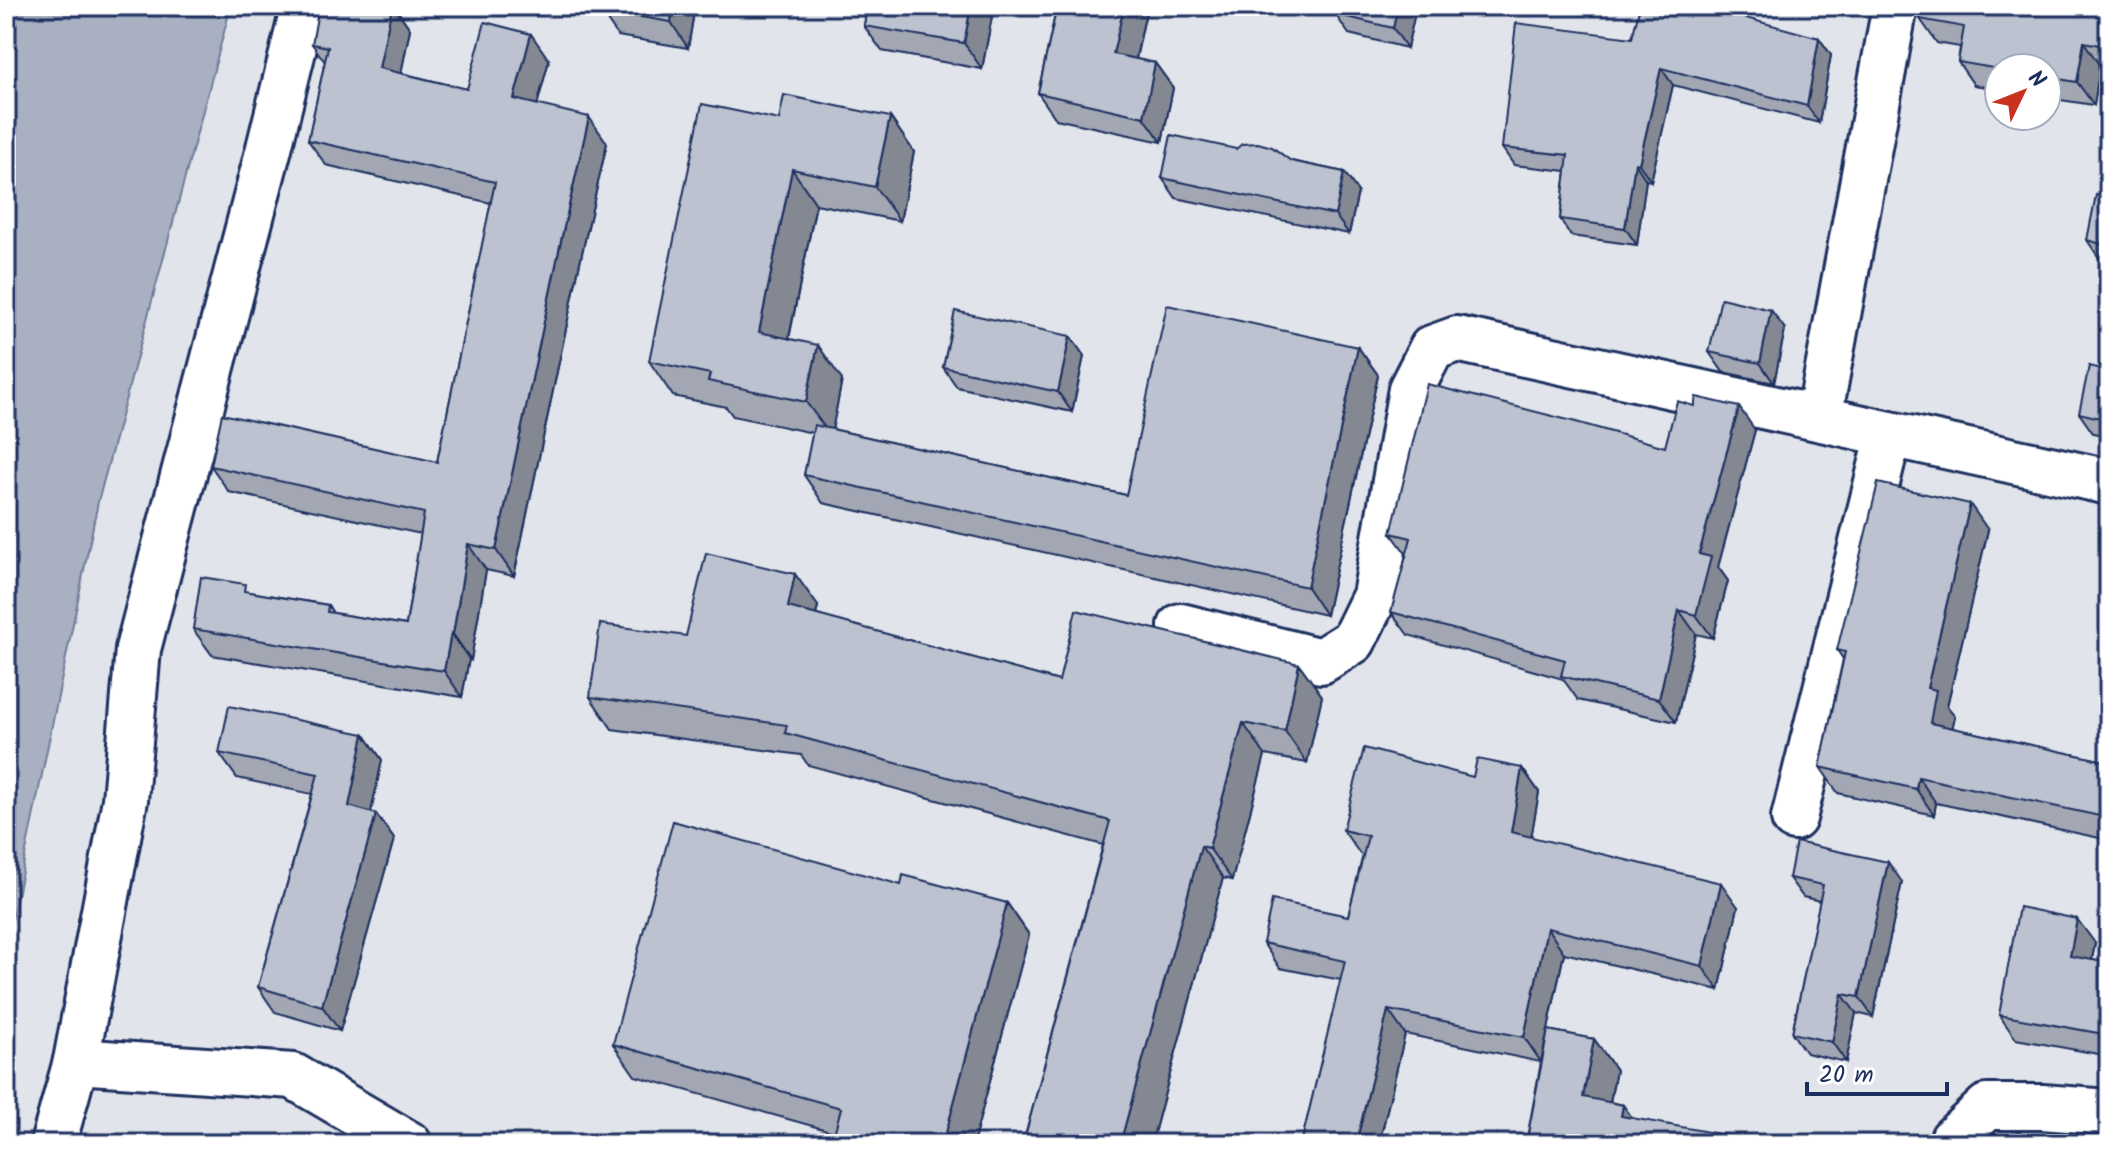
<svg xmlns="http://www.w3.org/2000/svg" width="2115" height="1150" viewBox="0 0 2115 1150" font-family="Kalam,sans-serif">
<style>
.built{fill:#e1e4ea;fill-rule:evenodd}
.water{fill:#a8b0c2;stroke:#707c9a;stroke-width:2}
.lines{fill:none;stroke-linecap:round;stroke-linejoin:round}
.minor-casing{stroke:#1b2f5e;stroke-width:50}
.minor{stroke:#fff;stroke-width:44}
.wall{fill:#a2a7b3;stroke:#1b2f5e;stroke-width:2}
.shaded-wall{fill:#848892;stroke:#1b2f5e;stroke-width:2}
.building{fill:#bcc2d0;stroke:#1b2f5e;stroke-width:2}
</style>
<rect width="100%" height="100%" fill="#f1f2f5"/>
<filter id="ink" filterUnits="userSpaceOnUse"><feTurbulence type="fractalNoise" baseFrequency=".0125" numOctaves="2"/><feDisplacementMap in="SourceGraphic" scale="16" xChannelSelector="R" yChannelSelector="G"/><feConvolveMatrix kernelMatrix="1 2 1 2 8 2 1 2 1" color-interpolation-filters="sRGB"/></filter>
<g filter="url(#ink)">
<!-- built -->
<path class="built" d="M172 6H2109V1144H6V503ZM1999 68H2047V116H1999Z"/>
<!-- water -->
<polygon class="water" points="6,6 231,6 98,502 6,949"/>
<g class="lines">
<!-- minor casing -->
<g class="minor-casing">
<g id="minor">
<polyline points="1819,418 1895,6"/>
<polyline points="1181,626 1321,661 1353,641 1375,596 1411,389 1432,348 1457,339 2109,482"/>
<polyline points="1794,818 1889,434"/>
<polyline points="76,1061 293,1076 409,1144"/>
<polyline points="53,1144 76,1061 125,800 138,649 268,152 304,6"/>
<polyline points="1952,1144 1953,1139 1987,1107 2042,1107 2109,1112"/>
</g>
</g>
<!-- minor -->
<use href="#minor" class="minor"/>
</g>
<!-- wall -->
<g class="wall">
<polygon points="392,6 394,6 410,29 401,73 467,89 549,60 537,105 607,143 580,262 514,576 486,570 471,660 469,659 462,697 212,655 193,629 250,592 328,605 333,613 406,625 421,534 229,492 211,466 437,462 491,203 326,165 308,140 325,62 312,44"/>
<polygon points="695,6 688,48 618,36 600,10"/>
<polygon points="867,6 994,6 982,69 882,51 864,26"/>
<polygon points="1057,6 1160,6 1160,9 1147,7 1136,59 1155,63 1173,88 1162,142 1056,119 1038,93"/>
<polygon points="1337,6 1444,6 1442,14 1416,8 1407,48 1349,34 1335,14"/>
<polygon points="2109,6 2109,67 2100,66 2094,105 2047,98 2047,68 1999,68 1999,89 1974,85 1958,62 1960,47 1937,43 1920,19"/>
<polygon points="1701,12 1819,38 1831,55 1819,123 1673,85 1651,181 1646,180 1637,245 1571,236 1560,219 1566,171 1514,165 1502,148 1632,38"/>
<polygon points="890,117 914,152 900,221 816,204 789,339 842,380 832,429 1126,495 1358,347 1378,375 1326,615 823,503 804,475 813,433 733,416 726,407 673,396 649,361 779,120"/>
<polygon points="1291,161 1344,172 1358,192 1349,234 1176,198 1162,178"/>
<polygon points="2109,198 2109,290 2099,275 2101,261 2087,240"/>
<polygon points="1785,329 1774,383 1723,372 1709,352"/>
<polygon points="1070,336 1084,356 1072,412 957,387 943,367"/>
<polygon points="2109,371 2109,436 2093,433 2079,413"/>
<polygon points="1755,430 1718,567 1728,581 1713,638 1696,634 1676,722 1578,700 1563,679 1408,635 1391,612 1407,555 1391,533 1665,447"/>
<polygon points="1988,530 1947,706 1955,716 1952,728 2109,762 2109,840 1936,803 1934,815 1838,793 1820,767 1843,659 1837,650"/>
<polygon points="818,606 816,615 1059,681 1299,664 1322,696 1307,763 1265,755 1232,880 1223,878 1151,1144 1023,1144 1103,845 808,765 801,755 612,729 590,697 686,636"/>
<polygon points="364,734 382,760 371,812 376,814 394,839 340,1031 275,1012 258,987 312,794 237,778 219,753"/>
<polygon points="1522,768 1539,792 1531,837 1738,907 1719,990 1564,953 1548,1030 1594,1039 1616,1070 1610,1102 1623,1105 1632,1119 1526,1144 1541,1062 1405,1034 1379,1144 1301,1144 1341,980 1280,968 1263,943 1348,916 1363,855 1360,854 1343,830 1473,777"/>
<polygon points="1789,878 1902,882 1873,1017 1856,1013 1846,1062 1806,1053 1792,1033 1820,901 1803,897"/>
<polygon points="901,885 1007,903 1029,935 973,1144 833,1144 832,1142 834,1132 635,1076 613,1044"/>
<polygon points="2095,943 2092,960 2109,963 2109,1056 2016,1039 1999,1015"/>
</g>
<!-- shaded-wall -->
<g class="shaded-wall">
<polygon points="392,6 394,6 410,29 397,94 379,68"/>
<polygon points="673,6 695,6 688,48 671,22"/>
<polygon points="971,6 994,6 982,69 964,43"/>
<polygon points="1124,6 1147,7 1131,80 1113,54"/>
<polygon points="1398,6 1415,6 1416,8 1407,48 1393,28"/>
<polygon points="1436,6 1444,6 1442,14"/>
<polygon points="531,34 549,60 532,125 514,99"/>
<polygon points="1819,38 1831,55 1819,123 1807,106"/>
<polygon points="2084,42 2100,66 2094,105 2077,82"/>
<polygon points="1155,63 1173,88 1162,142 1144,117"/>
<polygon points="1661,68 1673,85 1651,181 1639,164"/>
<polygon points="589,117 607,143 580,262 514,576 496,550 562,236"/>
<polygon points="890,117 914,152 900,221 875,187"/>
<polygon points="1635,163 1646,180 1637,245 1625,228"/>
<polygon points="792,169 816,204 783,367 759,332"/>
<polygon points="1344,172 1358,192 1349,234 1335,215"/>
<polygon points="1771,310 1785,329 1774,383 1760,363"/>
<polygon points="1070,336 1084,356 1072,412 1058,392"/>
<polygon points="818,345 842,380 831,436 806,402"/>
<polygon points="1358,347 1378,375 1326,615 1307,587"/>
<polygon points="1739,407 1755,430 1718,567 1728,581 1713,638 1696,615 1699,554"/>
<polygon points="1970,504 1988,530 1947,706 1955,716 1948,749 1930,723 1927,688"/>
<polygon points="468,544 486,570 471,660 453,634"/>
<polygon points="795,574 818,606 810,639 788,607"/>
<polygon points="1679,610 1696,634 1676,722 1659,699"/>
<polygon points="451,633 469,659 462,697 444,671"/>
<polygon points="1299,664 1322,696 1307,763 1285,731"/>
<polygon points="1243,723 1265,755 1232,880 1209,848"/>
<polygon points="364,734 382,760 367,831 349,806"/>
<polygon points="1522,768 1539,792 1528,856 1511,832"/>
<polygon points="1918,777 1936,803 1934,815 1916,789"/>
<polygon points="376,814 394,839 340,1031 322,1006"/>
<polygon points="1201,846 1223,878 1151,1144 1120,1144"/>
<polygon points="1888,862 1902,882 1873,1017 1859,997"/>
<polygon points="1721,883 1738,907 1719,990 1702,966"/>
<polygon points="1007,903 1029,935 973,1144 943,1144"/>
<polygon points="2077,919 2095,943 2088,981 2070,956"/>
<polygon points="1547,928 1564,953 1541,1062 1524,1037"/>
<polygon points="1842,994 1856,1013 1846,1062 1832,1042"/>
<polygon points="1388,1010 1405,1034 1379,1144 1356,1144"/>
<polygon points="1594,1039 1616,1070 1605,1129 1583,1097"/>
<polygon points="1623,1105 1645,1136 1621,1116"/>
</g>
<!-- building -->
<g class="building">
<polygon points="319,6 392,6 379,68 467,89 485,22 531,34 514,99 589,117 562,236 496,550 468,544 453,634 451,633 444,671 193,629 201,577 245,584 244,591 328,605 327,612 406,625 424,513 211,466 222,414 437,462 495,182 308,140 328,47 312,44"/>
<polygon points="601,6 673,6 671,22 600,10"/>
<polygon points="867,6 971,6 964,43 864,26"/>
<polygon points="1057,6 1124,6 1113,54 1155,63 1144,117 1038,93"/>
<polygon points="1337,6 1398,6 1393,28 1335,14"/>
<polygon points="1640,6 1678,6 1701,12 1702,6 1819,38 1807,106 1661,68 1639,164 1635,163 1625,228 1560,219 1568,155 1502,148 1516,23 1632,38"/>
<polygon points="1922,6 2109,6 2109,47 2084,42 2077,82 2047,77 2047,68 1999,69 1958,62 1964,27 1920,19"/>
<polygon points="784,95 890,117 875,187 792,169 759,332 818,345 806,402 708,381 710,374 649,361 702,104 779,120"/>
<polygon points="1171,135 1236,149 1242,144 1258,143 1272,147 1291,161 1344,172 1335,215 1162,178"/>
<polygon points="2096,195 2109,198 2109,277 2099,275 2105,245 2087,240"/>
<polygon points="1721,298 1771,310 1760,363 1709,352"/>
<polygon points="1167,305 1358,347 1307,587 804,475 814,425 1126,495"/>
<polygon points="955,311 1070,336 1058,392 943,367"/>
<polygon points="2089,366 2109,371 2109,420 2079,413"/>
<polygon points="1427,384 1576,422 1665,447 1677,401 1694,406 1696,397 1739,407 1699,554 1711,557 1696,615 1679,610 1659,699 1561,676 1565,660 1391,612 1411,538 1391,533"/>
<polygon points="1878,483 1970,504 1927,688 1936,690 1930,723 2109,762 2109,818 1918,777 1916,789 1820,767 1845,652 1837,650"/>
<polygon points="706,553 795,574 788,607 1059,681 1076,610 1299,664 1285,731 1243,723 1209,848 1201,846 1120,1144 1023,1144 1110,821 785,733 787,725 590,697 600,624 686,636"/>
<polygon points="229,706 364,734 349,806 376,814 322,1006 258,987 318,774 219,753"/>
<polygon points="1364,748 1473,777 1477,759 1522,768 1511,832 1721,883 1702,966 1547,928 1524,1037 1388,1010 1356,1144 1301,1144 1345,961 1263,943 1272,900 1348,916 1368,836 1343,830"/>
<polygon points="673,821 901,885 903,875 1007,903 943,1144 837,1144 832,1142 841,1108 613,1044"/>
<polygon points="1796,842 1888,862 1859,997 1842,994 1832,1042 1792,1033 1823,885 1789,878"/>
<polygon points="2019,907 2077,919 2070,956 2109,963 2109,1035 1999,1015"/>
<polygon points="1548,1030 1594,1039 1583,1097 1623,1105 1621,1116 1774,1144 1526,1144"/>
</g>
</g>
<!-- margin -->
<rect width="2115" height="1150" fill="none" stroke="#fff" stroke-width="32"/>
<rect x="16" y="16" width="2083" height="1118" fill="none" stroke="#1b2f5e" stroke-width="3" filter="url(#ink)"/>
<!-- north arrow -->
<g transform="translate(2023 92) rotate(47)"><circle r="38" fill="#ffffff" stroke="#a4acbf" stroke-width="2"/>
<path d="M0-6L14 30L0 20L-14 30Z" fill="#c8321e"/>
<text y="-12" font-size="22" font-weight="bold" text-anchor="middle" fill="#1b2f5e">N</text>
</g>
<!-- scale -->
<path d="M1807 1082v12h140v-12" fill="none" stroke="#1b2f5e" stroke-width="4"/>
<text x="1819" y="1082" font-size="24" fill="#1b2f5e" stroke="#ffffff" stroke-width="6" paint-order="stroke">20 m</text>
</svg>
